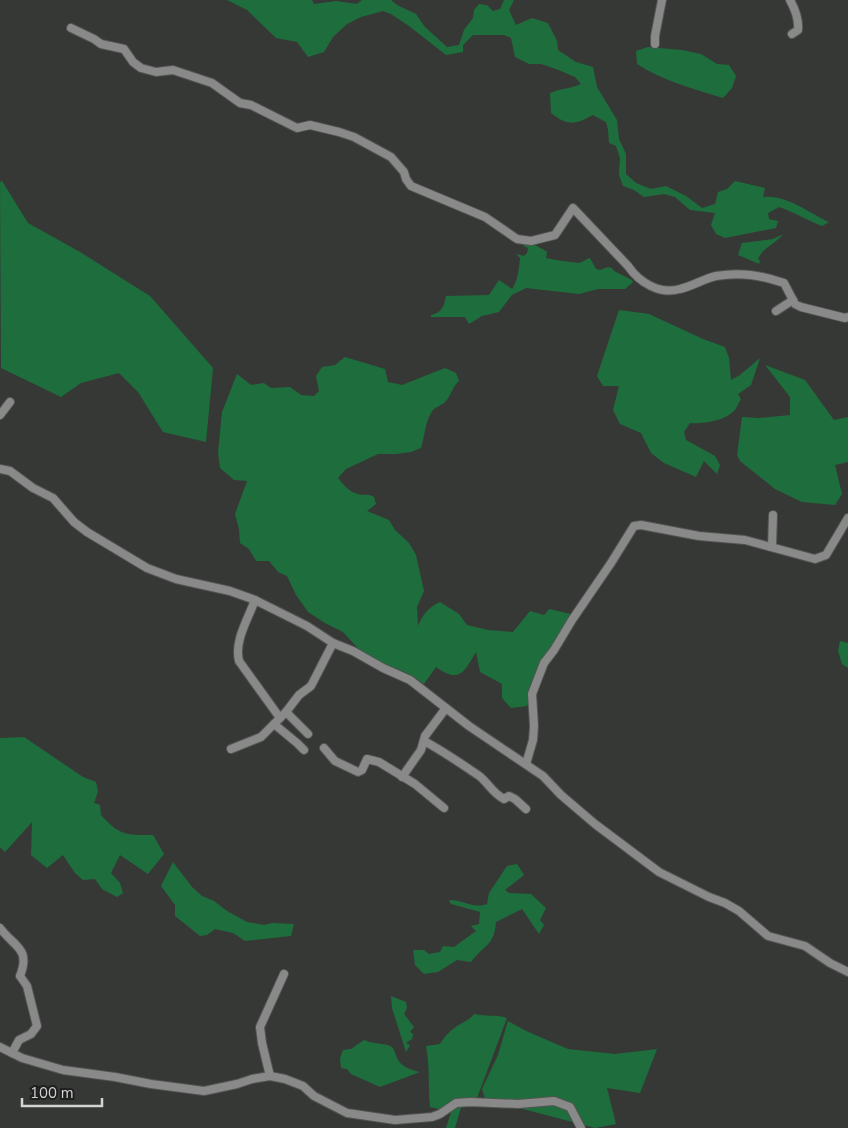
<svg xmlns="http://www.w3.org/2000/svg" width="848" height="1128" viewBox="0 0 848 1128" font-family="'Nunito Sans',sans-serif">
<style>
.green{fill:#1e6e3d}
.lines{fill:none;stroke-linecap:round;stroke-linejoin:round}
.minor-casing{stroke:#525452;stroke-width:10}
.minor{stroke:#888988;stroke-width:8}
</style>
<rect width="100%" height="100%" fill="#363836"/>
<!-- green -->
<g class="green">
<path d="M227 0H312L314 4 336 1 357 4 362 0H391L397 5 416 14 425 27 447 47 459 45 464 30 473 18 474 10 479 4 487 5 493 11 500 9 504 0H514L509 10 516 25 532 18 548 23 557 41 558 50 576 62 593 67 597 87 617 120 619 139 626 154V174L636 183 651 189 666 186 686 196 702 208 715 204 718 192 727 189 735 181 765 188 763 197C786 194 809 213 829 222L822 226C807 220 794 212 779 207L768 213 769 219 778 221 776 228 725 238 716 234 711 225 715 213 690 210 675 197 664 194 644 197 634 190 623 186 619 175 620 158 616 146 609 143 608 130 606 122 593 115C575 125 567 126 551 113L550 93C561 88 571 89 581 84L575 77 556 69 541 64H529L515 57 511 38 504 35H473L463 45V52L446 55 409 26 391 14 383 11 361 17 347 24 333 37 324 52 308 57 297 42 276 38 247 10Z"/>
<path d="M648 47 682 50 701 54 717 64 729 65 736 76 732 88 723 98C694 89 663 81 637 64L636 51Z"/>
<polygon points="2,181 28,223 80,252 150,296 213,368 206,442 163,432 138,392 119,373 81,383 61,397 1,368 0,182"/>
<path d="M783 234C776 244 763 247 758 259L760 261 759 264 738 255 742 243 773 239Z"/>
<path d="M527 243 535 245 546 251 547 252 546 258C548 259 576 263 579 263 583 262 586 259 590 258L596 269 600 270 608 267 612 268 614 271 632 280 633 282 625 289H598L579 294 526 288 512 295 499 312 482 316 469 324 465 317H431V315C442 313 444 306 446 296L489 295 499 280 512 289C518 281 519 268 520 258L516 254 524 256 527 253 528 248 523 246Z"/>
<path d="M619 310 649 314 703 339 725 347 729 358 731 380 740 375 760 358 751 385 738 394 741 399C739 402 737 407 735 410 725 421 703 424 690 423L684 432 686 440 715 456 720 465 717 474 704 461 696 477 664 463 651 453 641 433 620 424 613 410 619 386H603L597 376Z"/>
<path d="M345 357 385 369 388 382 402 385 445 368 456 373 459 381C452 387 452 394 446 401 443 405 437 406 433 410 425 420 425 436 421 448L411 452 396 454H378L346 469 338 478C343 484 349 492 358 494 364 496 368 493 374 497L376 504 367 511 389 520 395 530 409 543 416 555 424 591 417 607 418 626C422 615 429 607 440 602L459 614 467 625 488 630 513 632 530 611 544 615 549 609 571 614 536 673 527 706 511 708 502 698V684L480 672 476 652C464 672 460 684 436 667L424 684 409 674 364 655 343 632 325 623 308 612 296 595 287 576 278 572 269 561H256L249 549 240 543 239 529 235 514 247 481 234 480 220 468 218 453 222 412 237 374 251 385 264 383 271 388 290 387 301 395 314 396 319 391 316 376 322 367 335 365Z"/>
<polygon points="765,365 805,380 834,420 848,417 848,462 835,465 842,494 835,505 802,502 775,489 740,461 737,455 742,417 759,418 790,415 790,397"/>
<polygon points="840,641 848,643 848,668 842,664 838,651"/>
<path d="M24 737 83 777 96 782 98 791 94 803 100 805 101 815C120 836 126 835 153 835L164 854 148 874 120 855 111 873 120 883 123 893 117 897 102 889 95 879 83 880 75 873 63 855 47 868 31 855 32 822 5 852 0 847V738Z"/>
<polygon points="173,862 192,887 202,896 214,901 227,911 247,922 264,925 272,923 294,924 291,936 245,941 233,933 215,929 207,935 200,936 175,916 175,905 161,886"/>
<path d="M517 864 524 875 505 890 509 893 531 894 546 908 540 920 544 925 539 934 522 909 496 922C494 947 484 944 471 962L457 960 438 972 424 974 415 965 413 950H424L429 954 440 952 443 946 454 947 476 931 471 926 479 924 480 912 451 904 449 900C465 900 472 909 487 904L489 893 507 866Z"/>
<polygon points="391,996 406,1002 407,1008 404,1014 414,1027 410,1032 413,1034 412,1039 406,1043 410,1045 406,1052 392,1008"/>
<path d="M474 1014C487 1017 494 1014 507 1018L474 1106 462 1104 455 1128H446L451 1112 430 1107C428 1086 430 1066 426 1046L440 1044C445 1036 450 1031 457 1026 464 1022 469 1020 474 1014Z"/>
<polygon points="508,1021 526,1031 568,1049 615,1054 657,1049 640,1093 607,1088 616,1124 595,1128 485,1099 482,1089 498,1055"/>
<path d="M364 1040C374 1045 384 1042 392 1047 395 1050 395 1054 397 1058 401 1067 411 1070 420 1072L380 1087 351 1074 347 1069 341 1068 340 1058 343 1050 351 1049Z"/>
</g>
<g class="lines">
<!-- minor casing -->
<g class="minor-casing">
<g id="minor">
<path d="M790 0C795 9 799 19 798 30L792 34"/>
<path d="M71 28 94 39 101 44 124 49 133 62 141 68 156 72 173 70 212 83 240 103 251 105 297 128 310 125 339 132 354 137 391 157 404 172 406 179 411 186 485 217 517 239 531 241 555 235 573 208 628 266C639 282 659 295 680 289 693 286 703 279 716 276 741 272 760 275 784 283L795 304 801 307 845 318 848 317"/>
<polyline points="655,44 655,36 662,0"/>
<polyline points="776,311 793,300"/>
<polyline points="0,415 10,402"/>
<polyline points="0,469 10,471 33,488 53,498 74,522 87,532 147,568 176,579 230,591 255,600 307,626 333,643 353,651 383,668 410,680 469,726 543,776 561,795 595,824 659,872 709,897 725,903 739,911 768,936 805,946 830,963 848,972"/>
<polyline points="772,547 773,515"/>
<path d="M255 600C248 619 234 641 239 661L280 718"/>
<polyline points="286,712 308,734"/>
<polyline points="274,724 297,743 304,750"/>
<path d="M424 741C443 751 460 763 478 775 488 782 491 792 504 799L509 796 515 799 526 809"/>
<polyline points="324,748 335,761 358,772 362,770 367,759 379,762 415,784 444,808"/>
<polyline points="231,749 261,737 286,712 299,695 311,686 333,643"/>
<polyline points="526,764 533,740 534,726 532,694 544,663 554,650 572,620 611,563 634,526 641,525 699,536 745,540 815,559 826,555 848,518"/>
<polyline points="402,777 421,750 425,736 446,708"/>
<path d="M0 928C14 947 31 948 20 976L27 986 37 1026 31 1034 19 1040 12 1053"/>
<polyline points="0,1047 22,1058 63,1070 115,1077 151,1084 204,1091 237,1084 252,1079 270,1076 285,1079 303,1086 314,1096 347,1113 395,1120 432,1117 440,1114 456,1103 470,1102 518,1104 554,1101 570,1107 581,1128"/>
<polyline points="270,1076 262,1043 260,1027 284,974"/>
</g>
</g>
<!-- minor -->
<use href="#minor" class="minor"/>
</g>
<!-- scale -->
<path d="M22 1098v8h80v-8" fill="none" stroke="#d2d3d2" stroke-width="2.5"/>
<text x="30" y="1098" font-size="15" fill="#d2d3d2" stroke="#1e1f1e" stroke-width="4" paint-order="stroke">100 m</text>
</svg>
